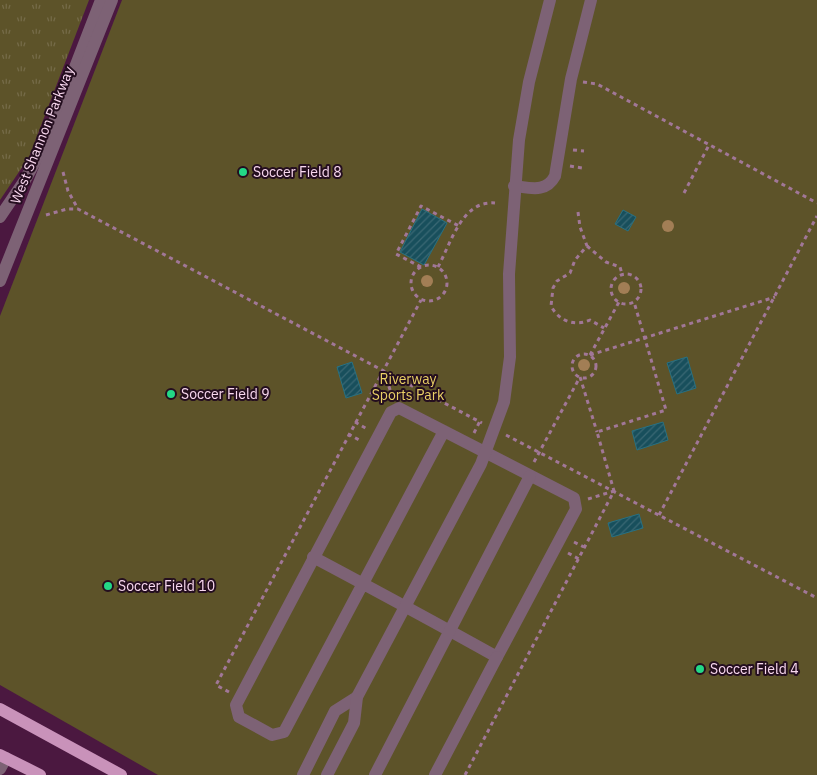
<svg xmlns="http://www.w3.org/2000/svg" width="817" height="775" viewBox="0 0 817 775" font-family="'IBM Plex Sans',sans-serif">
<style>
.grass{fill:url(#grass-tufts)}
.green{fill:#5d5329}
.building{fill:url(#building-hatch);stroke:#287182}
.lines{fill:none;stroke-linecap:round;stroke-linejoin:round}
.path{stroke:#a17797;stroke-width:3;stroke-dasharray:4 4;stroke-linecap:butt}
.minor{stroke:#7d6275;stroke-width:12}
.major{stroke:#c992ba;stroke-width:12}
.tree{fill:#a27e55}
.poi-dot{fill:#23d886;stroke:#240e1f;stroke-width:2}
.labels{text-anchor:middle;stroke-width:4;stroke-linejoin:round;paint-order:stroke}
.street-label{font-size:14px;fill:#f9d8ef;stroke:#240e1f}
.poi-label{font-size:14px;fill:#f9d8ef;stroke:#240e1f;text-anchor:start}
.park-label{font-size:14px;fill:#ead166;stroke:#240e1f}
</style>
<defs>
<pattern id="grass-tufts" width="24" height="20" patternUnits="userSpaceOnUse" patternTransform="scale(1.25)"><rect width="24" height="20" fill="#5d5329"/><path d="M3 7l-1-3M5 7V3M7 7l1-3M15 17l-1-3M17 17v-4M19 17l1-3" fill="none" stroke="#756b48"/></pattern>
<pattern id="building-hatch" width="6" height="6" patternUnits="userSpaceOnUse" patternTransform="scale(1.25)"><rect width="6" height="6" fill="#184f5c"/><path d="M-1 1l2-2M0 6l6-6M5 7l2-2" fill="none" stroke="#3a6874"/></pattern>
</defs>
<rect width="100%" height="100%" fill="#4b1840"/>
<!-- grass -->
<polygon class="grass" points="0,0 89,0 29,157 0,200"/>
<!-- green -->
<polygon class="green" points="122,0 817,0 817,775 158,775 0,685 0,316"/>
<!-- building -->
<g class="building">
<polygon points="422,209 447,223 424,265 400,252"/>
<polygon points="623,210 636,217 628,231 615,224"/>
<polygon points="687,357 696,388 677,394 667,363"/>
<polygon points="352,362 362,393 346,398 337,367"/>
<polygon points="663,422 668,440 637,450 632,431"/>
<polygon points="639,514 643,528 612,537 608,523"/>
</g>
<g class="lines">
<!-- path -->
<g class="path">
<polyline points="583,82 597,84 817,203"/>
<polyline points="573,150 584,151"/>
<polyline points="570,166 582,168"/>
<polyline points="63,172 68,191 78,209"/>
<polyline points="684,193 709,145"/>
<path d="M578 212 580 227 587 246 575 260 570 273 557 281 553 288 551 306C559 321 574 327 590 320L604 328"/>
<polyline points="46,215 67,209 78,209 482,423"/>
<polyline points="587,246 606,262 620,267 622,274"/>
<circle cx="429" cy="283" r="18"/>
<polyline points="421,267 396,254 421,206 459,226"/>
<path d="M438 267C451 243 462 200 495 203"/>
<circle cx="626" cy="289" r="15"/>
<circle cx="584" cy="366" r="12"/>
<polyline points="590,355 775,297"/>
<polyline points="590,355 619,302"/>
<polyline points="384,371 392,396"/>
<polyline points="580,377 597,432"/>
<polyline points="355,422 367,429"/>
<polyline points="474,433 480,421"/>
<polyline points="348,434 361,441"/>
<polyline points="506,435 817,598"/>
<polyline points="534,462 580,377"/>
<polyline points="588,499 614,491"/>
<polyline points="659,515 817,216"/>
<polyline points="574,542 584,547"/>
<polyline points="568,553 579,559"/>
<polyline points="229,692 216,685 421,300"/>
<polyline points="465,775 614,491 597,432 666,410 634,302"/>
</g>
<!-- minor -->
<g class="minor">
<path d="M514 186C531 188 546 193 555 176L571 79 591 0"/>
<polyline points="0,217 25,180 47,140 101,0"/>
<polyline points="0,281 112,0"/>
<path d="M313 557C375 590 436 623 497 657L576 509 574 498 399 408 391 412 236 705 239 717 272 735 284 732 444 431"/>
<polyline points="0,769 6,758"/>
<polyline points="303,775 335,711 357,697"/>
<polyline points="327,775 354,723 357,697 481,464 504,402 510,357 509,274 519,140 529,82 550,0"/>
<polyline points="375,775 530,476"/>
<polyline points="435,775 497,657"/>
</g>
<!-- major -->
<g class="major">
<polyline points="0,709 121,775"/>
<polyline points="0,755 40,775"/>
</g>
</g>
<!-- trees -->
<g class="tree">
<circle cx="668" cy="226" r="6"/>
<circle cx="427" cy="281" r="6"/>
<circle cx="624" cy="288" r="6"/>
<circle cx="584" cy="365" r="6"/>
</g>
<!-- markers -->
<g class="poi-dot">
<circle cx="243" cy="172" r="5"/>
<circle cx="171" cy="394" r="5"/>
<circle cx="108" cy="586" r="5"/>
<circle cx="700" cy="669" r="5"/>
</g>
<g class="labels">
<!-- street labels -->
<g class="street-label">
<text transform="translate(42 135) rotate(-68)" y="5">West Shannon Parkway</text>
</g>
<!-- poi labels -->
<g class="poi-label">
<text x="253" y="177">Soccer Field 8</text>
<text x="181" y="399">Soccer Field 9</text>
<text x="118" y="591">Soccer Field 10</text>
<text x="710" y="674">Soccer Field 4</text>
</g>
<!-- park labels -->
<g class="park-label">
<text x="408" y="384">Riverway<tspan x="408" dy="16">Sports Park</tspan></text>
</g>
</g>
</svg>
